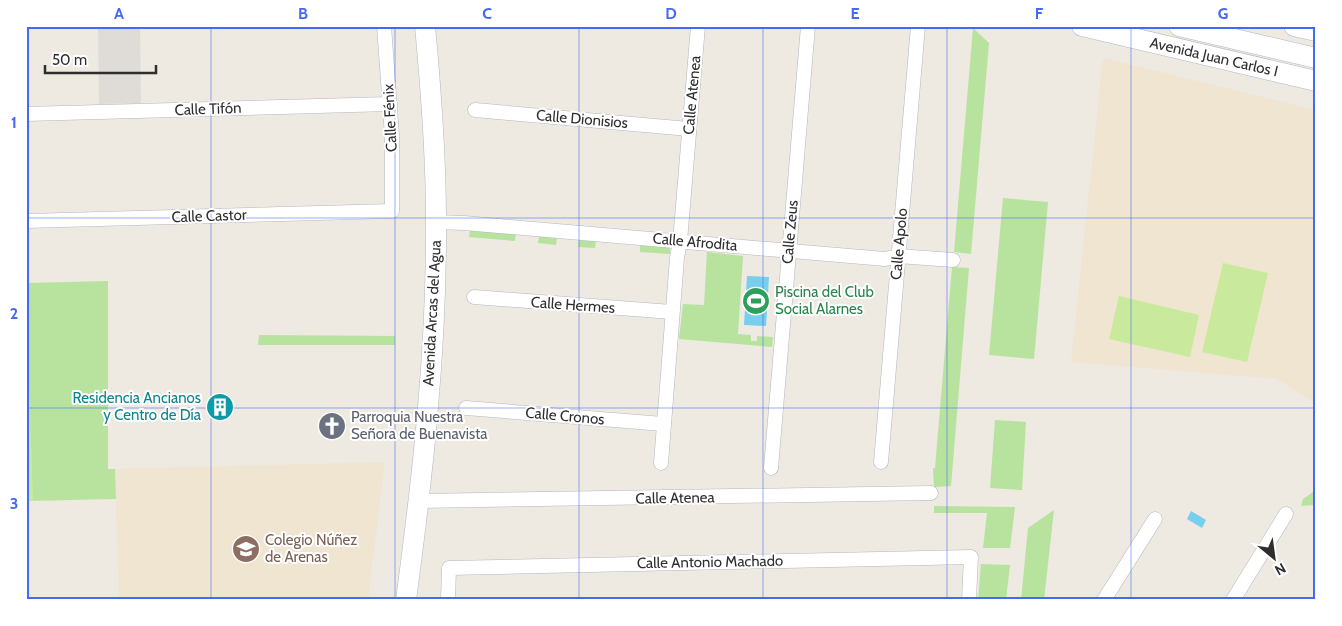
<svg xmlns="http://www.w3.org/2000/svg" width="1342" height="626" viewBox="0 0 1342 626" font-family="Cabin,sans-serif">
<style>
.education{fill:#efe5d1}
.green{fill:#b7e39f}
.pitch{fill:#c9ea9c}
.plaza{fill:#dfdcd8}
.water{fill:#78ceed}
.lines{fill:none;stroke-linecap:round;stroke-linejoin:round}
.street-casing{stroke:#b4b7c0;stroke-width:15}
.secondary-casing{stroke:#b4b7c0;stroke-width:21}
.street{stroke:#fff;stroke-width:14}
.secondary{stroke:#fff;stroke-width:20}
.grid{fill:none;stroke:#4668f6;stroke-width:1;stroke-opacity:0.55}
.labels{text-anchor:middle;stroke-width:4;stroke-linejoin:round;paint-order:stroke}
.street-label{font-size:15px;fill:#2e2e2e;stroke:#fff}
.leisure-label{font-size:15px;fill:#27864d;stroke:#fff;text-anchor:start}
.culture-label{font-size:15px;fill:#0d838f;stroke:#fff;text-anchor:end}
.worship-label{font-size:15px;fill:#5b616d;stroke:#fff;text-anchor:start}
.education-label{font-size:15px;fill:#785e54;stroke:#fff;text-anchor:start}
.neatline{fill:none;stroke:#4668f6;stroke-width:2}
.grid-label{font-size:16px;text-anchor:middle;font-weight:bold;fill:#4668f6}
</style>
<rect width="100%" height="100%" fill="#eee9e1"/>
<!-- education -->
<g class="education">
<polygon points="1103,58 1316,110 1316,404 1277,379 1071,362"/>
<polygon points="385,462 368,600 119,600 115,469"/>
</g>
<!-- green -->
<g class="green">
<polygon points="973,28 989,43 971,254 954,252"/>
<polygon points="1003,198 1048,202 1034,359 989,355"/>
<polygon points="470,230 516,233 515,241 469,237"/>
<polygon points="539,235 557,237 556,245 538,243"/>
<polygon points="579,239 596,240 595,248 578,247"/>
<polygon points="640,243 670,247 670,254 640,252"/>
<polygon points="707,252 743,256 738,334 751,335 751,341 757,341 757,336 773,337 772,347 679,339 683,304 704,305"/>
<polygon points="952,267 969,268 951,486 934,487 933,468 935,468"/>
<polygon points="108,281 108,469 115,469 116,499 26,501 26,283"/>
<polygon points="259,335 395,336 395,345 258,345"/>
<polygon points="995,420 1026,422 1022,490 990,488"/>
<polygon points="1316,490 1316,505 1301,506 1303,499"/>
<polygon points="934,506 1015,507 1010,548 983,548 987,513 934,513"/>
<polygon points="1054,510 1044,600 1021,600 1028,528"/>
<polygon points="981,564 1010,565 1006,600 978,600"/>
</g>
<!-- pitch -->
<g class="pitch">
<polygon points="1223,263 1268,273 1247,362 1202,352"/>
<polygon points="26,290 33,501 26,501"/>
<polygon points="1119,296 1199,315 1190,357 1109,339"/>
</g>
<!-- plaza -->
<polygon class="plaza" points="98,26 140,26 141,103 99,104"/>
<!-- water -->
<g class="water">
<polygon points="747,276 769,277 766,326 744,325"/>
<polygon points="1191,511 1206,520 1202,528 1187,519"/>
</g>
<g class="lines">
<!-- street casing -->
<g class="street-casing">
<g id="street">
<polyline points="475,110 689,129"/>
<polyline points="26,114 390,104"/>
<polyline points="26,221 392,211 392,136 384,26"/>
<polyline points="436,222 464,223 885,259 898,256 953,260"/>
<polyline points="474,297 672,312"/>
<polyline points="466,408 663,424"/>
<polyline points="881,462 918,26"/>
<polyline points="661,463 677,258 680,241 698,26"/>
<polyline points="771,468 808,26"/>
<polyline points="419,501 931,493"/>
<polyline points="448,600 449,568 971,557 969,600"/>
<polyline points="1104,600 1155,519"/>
<polyline points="1233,600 1286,514"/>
</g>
</g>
<!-- secondary casing -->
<g class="secondary-casing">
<g id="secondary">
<polyline points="1082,26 1316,81"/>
<polyline points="1179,26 1316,58"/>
<polyline points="1294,26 1316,31"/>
<path d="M406 600C423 474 437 347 436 219 436 155 431 90 425 26"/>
</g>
</g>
<!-- street -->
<use href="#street" class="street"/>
<!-- secondary -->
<use href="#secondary" class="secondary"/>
</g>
<!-- grid -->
<path class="grid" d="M211 26V600M395 26V600M579 26V600M763 26V600M947 26V600M1131 26V600M26 218H1316M26 408H1316"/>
<!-- icons -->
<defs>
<g id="stadium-disc" transform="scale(1.4375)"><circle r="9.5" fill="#2e9e5b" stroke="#fff"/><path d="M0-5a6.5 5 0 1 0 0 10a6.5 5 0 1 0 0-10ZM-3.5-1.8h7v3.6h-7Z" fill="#fff"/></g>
<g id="building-disc" transform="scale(1.4375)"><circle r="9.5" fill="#0f9aa8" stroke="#fff"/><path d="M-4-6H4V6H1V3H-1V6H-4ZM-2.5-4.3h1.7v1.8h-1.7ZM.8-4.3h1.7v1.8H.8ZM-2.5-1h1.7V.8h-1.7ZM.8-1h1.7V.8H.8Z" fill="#fff"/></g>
<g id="church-disc" transform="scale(1.4375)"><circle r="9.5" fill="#6b7280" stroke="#fff"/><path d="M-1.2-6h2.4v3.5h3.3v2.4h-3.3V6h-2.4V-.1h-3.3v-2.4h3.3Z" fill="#fff"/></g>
<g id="school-disc" transform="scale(1.4375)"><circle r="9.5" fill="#8d6e63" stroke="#fff"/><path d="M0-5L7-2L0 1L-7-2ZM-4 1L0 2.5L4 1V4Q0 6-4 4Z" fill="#fff"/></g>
</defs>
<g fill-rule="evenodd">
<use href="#stadium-disc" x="756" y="301"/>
<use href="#building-disc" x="220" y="407"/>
<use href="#church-disc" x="332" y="426"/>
<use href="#school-disc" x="246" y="549"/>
</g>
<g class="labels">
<!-- street labels -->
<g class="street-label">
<text transform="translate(1214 57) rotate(13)" y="5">Avenida Juan Carlos I</text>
<text transform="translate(692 95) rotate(-85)" y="5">Calle Atenea</text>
<text transform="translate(208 109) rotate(-2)" y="5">Calle Tifón</text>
<text transform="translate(390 118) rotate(-93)" y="5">Calle Fénix</text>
<text transform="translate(582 119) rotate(5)" y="5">Calle Dionisios</text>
<text transform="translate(209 216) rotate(-2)" y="5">Calle Castor</text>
<text transform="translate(790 232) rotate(-85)" y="5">Calle Zeus</text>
<text transform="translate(695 242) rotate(5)" y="5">Calle Afrodita</text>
<text transform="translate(899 244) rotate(-85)" y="5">Calle Apolo</text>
<text transform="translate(573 305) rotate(4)" y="5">Calle Hermes</text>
<text transform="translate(432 313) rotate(-87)" y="5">Avenida Arcas del Agua</text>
<text transform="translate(565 416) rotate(5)" y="5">Calle Cronos</text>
<text transform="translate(675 498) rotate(-1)" y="5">Calle Atenea</text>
<text transform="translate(710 562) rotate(-1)" y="5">Calle Antonio Machado</text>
</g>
<!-- leisure labels -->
<g class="leisure-label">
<text x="775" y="297">Piscina del Club<tspan x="775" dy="17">Social Alarnes</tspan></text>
</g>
<!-- culture labels -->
<g class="culture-label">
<text x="201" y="403">Residencia Ancianos<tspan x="201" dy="17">y Centro de Día</tspan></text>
</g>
<!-- worship labels -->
<g class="worship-label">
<text x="351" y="422">Parroquia Nuestra<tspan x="351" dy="17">Señora de Buenavista</tspan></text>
</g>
<!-- education labels -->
<g class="education-label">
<text x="265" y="545">Colegio Núñez<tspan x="265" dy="17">de Arenas</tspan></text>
</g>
</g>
<!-- border -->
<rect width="1342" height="626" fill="none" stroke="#ffffff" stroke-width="55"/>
<!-- north arrow -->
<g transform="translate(1274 558) rotate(151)" stroke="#ffffff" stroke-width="4" paint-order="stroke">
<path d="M0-4L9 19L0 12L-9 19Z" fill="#2e2e2e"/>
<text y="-8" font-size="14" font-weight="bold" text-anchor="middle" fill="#2e2e2e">N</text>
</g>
<!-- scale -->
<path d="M45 65v8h111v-8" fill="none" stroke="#2e2e2e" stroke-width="2.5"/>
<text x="52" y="65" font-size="15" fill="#2e2e2e" stroke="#ffffff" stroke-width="4" paint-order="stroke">50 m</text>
<rect x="28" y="28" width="1286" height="570" class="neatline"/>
<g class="grid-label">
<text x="119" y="19">A</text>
<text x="303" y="19">B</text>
<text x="487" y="19">C</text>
<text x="671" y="19">D</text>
<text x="855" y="19">E</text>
<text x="1039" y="19">F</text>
<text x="1223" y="19">G</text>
<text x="14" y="128">1</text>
<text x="14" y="319">2</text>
<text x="14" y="509">3</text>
</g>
</svg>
